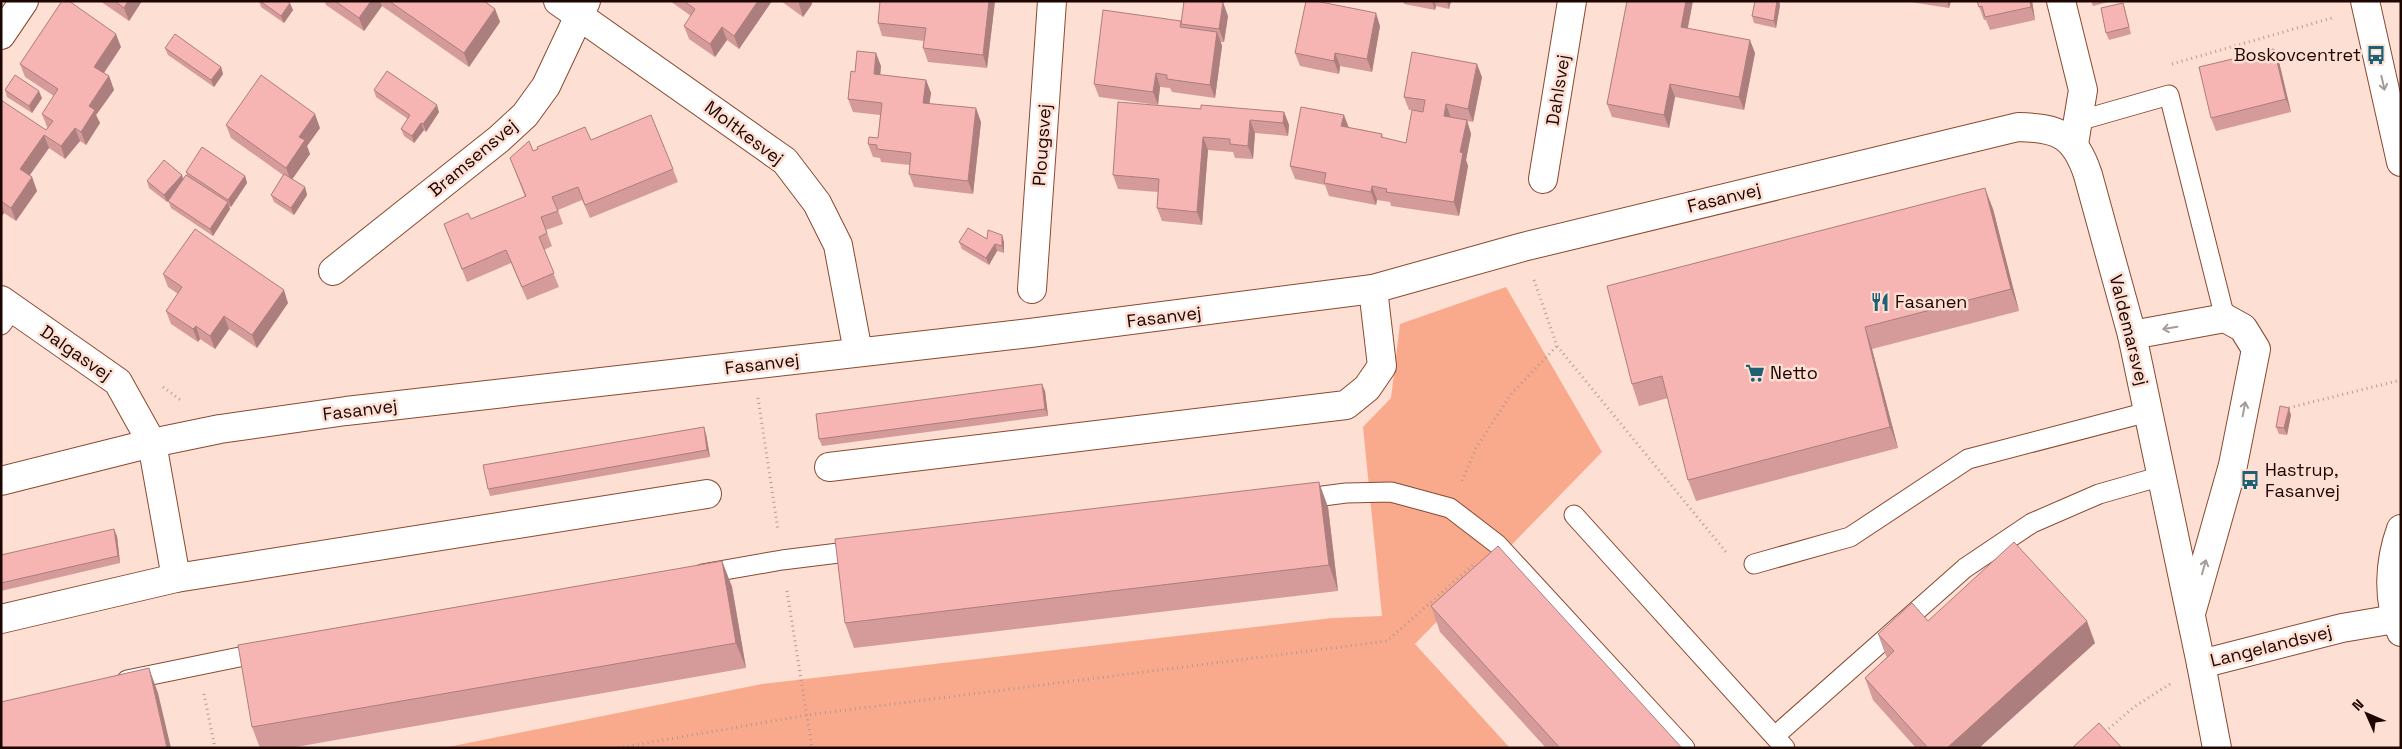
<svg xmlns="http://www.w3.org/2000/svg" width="2402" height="749" viewBox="0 0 2402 749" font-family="'Space Grotesk',sans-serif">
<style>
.green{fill:#f9aa8d}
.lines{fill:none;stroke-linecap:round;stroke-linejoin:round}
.service-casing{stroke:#8a4930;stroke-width:21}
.minor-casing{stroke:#8a4930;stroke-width:30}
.tertiary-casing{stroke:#8a4930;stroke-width:30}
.secondary-casing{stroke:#8a4930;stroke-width:30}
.path{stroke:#b69a90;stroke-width:3;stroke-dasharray:1 4;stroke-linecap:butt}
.service{stroke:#fff;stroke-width:19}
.minor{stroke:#fff;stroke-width:28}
.tertiary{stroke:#fff;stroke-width:28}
.secondary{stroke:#fff;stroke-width:28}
.wall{fill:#d49b9a}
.shaded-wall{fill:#ac7e7d}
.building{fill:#f6b4b3;stroke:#ac7e7d}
.oneway{stroke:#a59b99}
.labels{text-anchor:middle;stroke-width:5;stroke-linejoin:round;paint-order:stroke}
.poi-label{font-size:18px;fill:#1d0500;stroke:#fedfd3;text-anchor:start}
.street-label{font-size:18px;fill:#1d0500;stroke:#fedfd3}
</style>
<rect width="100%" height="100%" fill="#fedfd3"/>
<!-- green -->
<polygon class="green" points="1506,287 1602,452 1415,644 1510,748 443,748 762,684 1332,618 1382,616 1363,427 1391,398 1400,324"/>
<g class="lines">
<!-- service casing -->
<g class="service-casing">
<g id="service">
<polyline points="2078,121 2169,95 2225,318"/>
<polyline points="1,325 13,309"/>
<polyline points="1300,499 1346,493 1391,492 1450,508 1497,544 1685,748"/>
<polyline points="1574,515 1785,748"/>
<polyline points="1754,564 1850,537 1968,459 2148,412"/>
<polyline points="702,574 782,560 863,550"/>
<polyline points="127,680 264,652"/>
<polyline points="1775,736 1965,568 2032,523 2099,494 2162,476"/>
</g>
</g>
<!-- minor casing -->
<g class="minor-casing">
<g id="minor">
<polyline points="558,1 785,161 817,203 838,245 858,352"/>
<polyline points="2061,1 2083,90 2074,144"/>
<polyline points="1,35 24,1"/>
<polyline points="1543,179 1572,1"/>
<polyline points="333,271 499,139 525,115 546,86 586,1"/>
<polyline points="1032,289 1052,1"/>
<polyline points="1,300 118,382 152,443 176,578"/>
<polyline points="2132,335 2225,318 2243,328 2256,349 2233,465 2192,610"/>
<polyline points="829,467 1346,405 1367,388 1382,366 1373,289"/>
<path d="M1 481 152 443 220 429 346 411 1030 333 1373 289 1523 247 2018 127C2059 128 2075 135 2088 175L2132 335 2201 664"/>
<polyline points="1,619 176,578 707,494"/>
</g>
</g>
<!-- tertiary casing -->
<g class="tertiary-casing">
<polyline id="tertiary" points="2217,748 2201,664 2342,628 2395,619"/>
</g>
<!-- secondary casing -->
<g class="secondary-casing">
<g id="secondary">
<polyline points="2365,1 2401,162"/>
<path d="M2401 529C2389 562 2387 600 2401 632"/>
</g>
</g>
<!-- path -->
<g class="path">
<polyline points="2172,64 2332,18"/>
<polyline points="1534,280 1557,346 1726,552"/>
<polyline points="163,387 182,401"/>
<polyline points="758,398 778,530"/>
<polyline points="2284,409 2401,380"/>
<polyline points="1462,481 1476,448 1512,393 1557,346"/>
<polyline points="787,591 812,748"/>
<polyline points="204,694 215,748"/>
<polyline points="2105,732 2134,707 2170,684"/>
<polyline points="618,748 807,715 1387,641 1474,564"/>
</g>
<!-- service -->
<use href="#service" class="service"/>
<!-- minor -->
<use href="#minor" class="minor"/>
<!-- tertiary -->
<use href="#tertiary" class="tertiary"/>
<!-- secondary -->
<use href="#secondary" class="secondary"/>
</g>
<!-- wall -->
<g class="wall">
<polygon points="100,1 142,1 129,21"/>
<polygon points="259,1 287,1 293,10 284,23 261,7"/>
<polygon points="324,1 484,1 495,9 500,22 469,67 382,6 364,31 326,5"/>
<polygon points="670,1 772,1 739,49 727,40 715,57 689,39 684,26 691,16"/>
<polygon points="781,1 811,1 812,4 803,17"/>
<polygon points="995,1 987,68 928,62 923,48 924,41 882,36 878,23"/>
<polygon points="1403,1 1451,1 1449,9 1436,6 1435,10 1404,4"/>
<polygon points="1627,1 1693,1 1688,28 1755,53 1744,110 1675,97 1669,128 1612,117 1607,104"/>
<polygon points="1904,1 1951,1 1949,8"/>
<polygon points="1977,1 2032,1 2035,20 1990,30 1986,20 1984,20"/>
<polygon points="2091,1 2112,1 2093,6"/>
<polygon points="2123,3 2125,10 2131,34 2109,40 2106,33"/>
<polygon points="1780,5 1776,28 1754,23 1752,16"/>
<polygon points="1228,16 1224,42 1221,42 1222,46 1215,98 1172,92 1170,88 1160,87 1158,105 1099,97 1094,84 1181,22"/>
<polygon points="1380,26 1372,72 1340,66 1339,74 1300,66 1295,53"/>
<polygon points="121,47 104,73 109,76 114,90 96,115 100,123 86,145 80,141 65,159 49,148 29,175 32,177 37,191 16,221 4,213 1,217 1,100 46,130 48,127 47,127 42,114 54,96 25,77 20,64"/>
<polygon points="165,48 221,67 223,74 214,87 168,55"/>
<polygon points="2279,62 2291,112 2216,131 2211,118"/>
<polygon points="881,66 880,75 926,80 931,93 929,103 981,122 973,194 914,187 909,174 910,165 881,162 880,158 873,157 868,144 878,138 880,115 853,112 848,99 855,72"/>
<polygon points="1482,77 1473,122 1467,121 1471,134 1466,160 1468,166 1459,216 1391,206 1390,202 1377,200 1376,205 1329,196 1325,185 1295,179 1290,166 1348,127 1382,134 1383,138 1406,143 1412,110 1409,110 1404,97"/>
<polygon points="5,90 42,98 32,113 7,97"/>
<polygon points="374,90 439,112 426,132 424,130 414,143 404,136 401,129 408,119 376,97"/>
<polygon points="1201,109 1284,112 1289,125 1288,136 1255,133 1253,159 1235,158 1233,152 1208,150 1202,225 1162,221 1157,208 1158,192 1118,189 1113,175"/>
<polygon points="226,125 320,128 307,146 310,154 292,179 305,187 307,195 294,215 274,202 271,195 283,175 231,138"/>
<polygon points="591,140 673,169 678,182 590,218 582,200 558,210 563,224 546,230 552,246 544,250 559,287 527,300 511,263 467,282 444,224 471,219 525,197 510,158 538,149 537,147"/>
<polygon points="186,172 245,176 247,183 231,207 229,206 230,209 213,236 171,208 168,200 167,202 149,188 147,181 183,179 187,175"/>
<polygon points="1993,209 2019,311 1872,349 1898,448 1696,501 1688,480 1668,398 1639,406 1632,384"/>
<polygon points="987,239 1004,242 1004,253 997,251 989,265 962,249 959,242"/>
<polygon points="163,274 288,303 257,348 229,329 215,349 200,339 198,342 171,324 166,311 178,294 168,287"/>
<polygon points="1045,391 1048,416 822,446 819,439"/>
<polygon points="2291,415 2287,435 2279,434 2276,427"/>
<polygon points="706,434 710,457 490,496 488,489"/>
<polygon points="1328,507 1338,591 854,648 845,623"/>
<polygon points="117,536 120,563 1,591 1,555"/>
<polygon points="722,561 732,587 746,668 290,748 260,748 252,727"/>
<polygon points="1431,606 1682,748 1546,748 1440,632"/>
<polygon points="1928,621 2095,643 1979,748 1916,748 1873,700 1865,678 1887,657 1886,656 1878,634"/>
</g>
<!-- shaded-wall -->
<g class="shaded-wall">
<polygon points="128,1 142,1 129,21 124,8"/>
<polygon points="371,1 380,1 382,6 364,31 359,18"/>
<polygon points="758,1 772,1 739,49 734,36"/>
<polygon points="800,1 811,1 812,4 803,17 799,4"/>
<polygon points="989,1 995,1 987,68 983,55"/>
<polygon points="1432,1 1434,1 1436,6 1435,10"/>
<polygon points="1447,1 1451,1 1449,9"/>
<polygon points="1686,1 1693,1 1685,40 1681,27"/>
<polygon points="1777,1 1779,1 1780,5 1776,28 1774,21"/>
<polygon points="1947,1 1951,1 1949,8"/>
<polygon points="2030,1 2032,1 2035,20 2031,7"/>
<polygon points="1223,2 1228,16 1224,42 1219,29"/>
<polygon points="290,3 293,10 284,23 281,16"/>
<polygon points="495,9 500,22 469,67 464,53"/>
<polygon points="1376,13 1380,26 1372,72 1367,59"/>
<polygon points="722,27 727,40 715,57 710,44"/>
<polygon points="1217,32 1222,46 1215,98 1210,85"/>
<polygon points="116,34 121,47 99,80 94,67"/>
<polygon points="1750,40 1755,53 1744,110 1739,97"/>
<polygon points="2274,49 2279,62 2291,112 2286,99"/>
<polygon points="876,53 881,66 879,87 874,74"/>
<polygon points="1335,53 1340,66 1339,74 1334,61"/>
<polygon points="1477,64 1482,77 1473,122 1468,109"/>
<polygon points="221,67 223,74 214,87 211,80"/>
<polygon points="1156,73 1160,87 1158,105 1153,92"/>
<polygon points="109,76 114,90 96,115 100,123 86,145 81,132 89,106"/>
<polygon points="926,80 931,93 928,116 923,103"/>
<polygon points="1670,84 1675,97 1669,128 1664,115"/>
<polygon points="39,91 42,98 32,113 29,106"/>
<polygon points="1446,104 1451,118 1444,116"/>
<polygon points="437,105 439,112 426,132 423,124"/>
<polygon points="976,108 981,122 973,194 968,181"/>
<polygon points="1284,112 1289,125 1288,136 1283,123"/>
<polygon points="315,114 320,128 307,146 310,154 291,181 286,168 299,137"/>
<polygon points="1344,115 1349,128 1341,126"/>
<polygon points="1250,120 1255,133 1253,159 1248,146"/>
<polygon points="1467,120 1471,134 1466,160 1468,166 1459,216 1454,202 1460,152"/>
<polygon points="421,123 424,130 414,143 412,136"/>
<polygon points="75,128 80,141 65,159 61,146"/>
<polygon points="44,135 49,148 25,182 20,169"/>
<polygon points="1203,137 1208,150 1202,225 1197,212"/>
<polygon points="182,175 184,182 167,202 164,195"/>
<polygon points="245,176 247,183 231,207 228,200"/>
<polygon points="32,177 37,191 16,221 11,208"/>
<polygon points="1372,186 1377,200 1376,205 1371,192"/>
<polygon points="305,187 307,195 294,215 291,208"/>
<polygon points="1985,188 1993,209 2019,311 2011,289"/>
<polygon points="228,202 230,209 213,236 210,229"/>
<polygon points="1,204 4,213 1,217"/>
<polygon points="1002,235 1004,242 1004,253 1002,246"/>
<polygon points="995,244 997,251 989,265 986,258"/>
<polygon points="284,290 288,303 257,348 252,335"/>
<polygon points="224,316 229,329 215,349 210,336"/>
<polygon points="196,326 200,339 198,342 193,329"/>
<polygon points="1865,327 1872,349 1898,448 1890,427"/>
<polygon points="1042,384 1045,391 1048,416 1045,409"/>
<polygon points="2289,408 2291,415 2287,435 2284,428"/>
<polygon points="704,427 706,434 710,457 707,450"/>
<polygon points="1319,482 1328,507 1338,591 1329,565"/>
<polygon points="114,529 117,536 120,563 118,556"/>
<polygon points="722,561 732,587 746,668 736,643"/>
<polygon points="2087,621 2095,643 1979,748 1947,748"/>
<polygon points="149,668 158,693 171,748 167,748"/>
</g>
<!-- building -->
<g class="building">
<polygon points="62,1 69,1 116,34 94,67 109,76 89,106 95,110 81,132 75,128 61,146 44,135 20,169 32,177 11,208 1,201 1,100 46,130 53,121 42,114 58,89 20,64"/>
<polygon points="115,1 128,1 124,8"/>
<polygon points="260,1 287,1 290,3 281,16"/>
<polygon points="335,1 371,1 359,18"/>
<polygon points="389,1 484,1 495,9 464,53"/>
<polygon points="684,1 758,1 734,36 722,27 710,44 684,26 695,9"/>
<polygon points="880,1 989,1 983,55 923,48 926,28 878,23"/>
<polygon points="1184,1 1214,1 1223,2 1219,29 1181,24"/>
<polygon points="1306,1 1316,1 1376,13 1367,59 1335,53 1334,61 1295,53"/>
<polygon points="1627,1 1686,1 1681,27 1750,40 1739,97 1670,84 1664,115 1607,104"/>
<polygon points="1755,1 1777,1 1774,21 1752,16"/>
<polygon points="1977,1 2030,1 2031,7 1985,17 1982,6 1979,7"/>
<polygon points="2123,3 2129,27 2106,33 2101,8"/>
<polygon points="1103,10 1181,21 1180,27 1217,32 1210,85 1167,79 1167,75 1156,73 1153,92 1094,84"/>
<polygon points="175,34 221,67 211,80 165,48"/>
<polygon points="2274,49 2286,99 2211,118 2199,67"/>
<polygon points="857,51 876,53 874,74 926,80 923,103 976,108 968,181 909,174 911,153 877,149 877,145 868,144 869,137 878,138 882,103 848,99 851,71 855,72"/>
<polygon points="1412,52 1477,64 1468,109 1446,104 1444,116 1467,120 1460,152 1463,153 1454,202 1386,192 1387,189 1372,186 1371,192 1324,183 1326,173 1290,166 1301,107 1344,115 1341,126 1382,134 1381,137 1406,143 1412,110 1423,112 1425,100 1404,97"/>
<polygon points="387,71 437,105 423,124 421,123 412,136 401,129 410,115 374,90"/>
<polygon points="15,75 39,91 29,106 5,90"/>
<polygon points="261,75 315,114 299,137 305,140 286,168 226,125"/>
<polygon points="1118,102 1201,109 1201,105 1284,112 1283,123 1250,120 1248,146 1230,144 1230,139 1203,137 1197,212 1157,208 1159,179 1113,175"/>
<polygon points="651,115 673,169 585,205 578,187 552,197 558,211 541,217 547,233 539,237 554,273 522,287 506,250 462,269 444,224 468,213 471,219 526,196 510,158 529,141 533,151 538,149 537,147 585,127 591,140"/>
<polygon points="202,147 245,176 228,200 186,172"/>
<polygon points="164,160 182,175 164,195 147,181"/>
<polygon points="284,174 305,187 291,208 271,195"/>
<polygon points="186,175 228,202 210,229 168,201"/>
<polygon points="1985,188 2011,289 1865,327 1890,427 1688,480 1662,376 1632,384 1607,286"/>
<polygon points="968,228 987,239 988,230 1002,235 1002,246 995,244 986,258 959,242"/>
<polygon points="195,229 284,290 252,335 224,316 210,336 196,326 193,329 166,311 182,287 163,274"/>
<polygon points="1042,384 1045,409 819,439 816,414"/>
<polygon points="2280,406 2289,408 2284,428 2276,427"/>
<polygon points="704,427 707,450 488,489 483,465"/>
<polygon points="1319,482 1329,565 845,623 835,539"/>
<polygon points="114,529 118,556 1,583 1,555"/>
<polygon points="2014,542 2087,621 1947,748 1928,748 1865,678 1894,651 1878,634 1912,603 1928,621"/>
<polygon points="1498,546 1682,748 1560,748 1431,606"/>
<polygon points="722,561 736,643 252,727 238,645"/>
<polygon points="149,668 167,748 1,748 1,702"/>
<polygon points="2099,723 2122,748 2072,748"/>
</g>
<!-- one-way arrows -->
<defs><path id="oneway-shaft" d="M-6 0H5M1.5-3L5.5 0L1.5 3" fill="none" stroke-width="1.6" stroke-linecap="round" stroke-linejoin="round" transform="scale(1.25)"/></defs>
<g class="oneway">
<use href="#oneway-shaft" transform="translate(2383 83) rotate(77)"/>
<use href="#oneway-shaft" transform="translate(2170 328) rotate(170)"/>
<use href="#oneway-shaft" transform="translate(2244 409) rotate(-79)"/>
<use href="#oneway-shaft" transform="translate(2204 567) rotate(-74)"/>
</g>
<!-- icons -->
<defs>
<g id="bus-bare" transform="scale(1.5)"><path d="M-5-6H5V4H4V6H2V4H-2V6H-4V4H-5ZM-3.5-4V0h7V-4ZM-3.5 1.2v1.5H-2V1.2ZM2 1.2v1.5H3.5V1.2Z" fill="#1e6174" stroke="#fedfd3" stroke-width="2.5" paint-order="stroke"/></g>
<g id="restaurant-bare" transform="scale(1.5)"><path d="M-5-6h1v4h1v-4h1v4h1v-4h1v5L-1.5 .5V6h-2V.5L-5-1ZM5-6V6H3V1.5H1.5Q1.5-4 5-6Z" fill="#1e6174" stroke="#fedfd3" stroke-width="2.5" paint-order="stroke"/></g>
<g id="supermarket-bare" transform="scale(1.5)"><path d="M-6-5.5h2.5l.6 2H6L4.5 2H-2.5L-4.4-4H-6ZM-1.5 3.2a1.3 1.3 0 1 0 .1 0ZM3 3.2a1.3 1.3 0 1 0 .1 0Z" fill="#1e6174" stroke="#fedfd3" stroke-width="2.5" paint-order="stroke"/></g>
</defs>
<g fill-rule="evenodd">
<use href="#bus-bare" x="2376" y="55"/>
<use href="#restaurant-bare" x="1880" y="302"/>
<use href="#supermarket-bare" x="1755" y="373"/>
<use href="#bus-bare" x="2250" y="480"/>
</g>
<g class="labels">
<!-- poi labels -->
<g class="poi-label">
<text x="2361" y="61" text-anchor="end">Boskovcentret</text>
<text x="1895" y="308">Fasanen</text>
<text x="1770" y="379">Netto</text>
<text x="2265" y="476">Hastrup,<tspan x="2265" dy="21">Fasanvej</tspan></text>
</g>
<!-- street labels -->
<g class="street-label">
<text transform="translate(1558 90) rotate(-81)" y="6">Dahlsvej</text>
<text transform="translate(744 133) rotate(37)" y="6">Moltkesvej</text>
<text transform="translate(1042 145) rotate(-86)" y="6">Plougsvej</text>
<text transform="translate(473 158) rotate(-40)" y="6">Bramsensvej</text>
<text transform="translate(1724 198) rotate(-14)" y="6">Fasanvej</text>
<text transform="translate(1164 317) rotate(-7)" y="6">Fasanvej</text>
<text transform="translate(2129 330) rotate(76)" y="6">Valdemarsvej</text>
<text transform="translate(76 353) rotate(35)" y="6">Dalgasvej</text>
<text transform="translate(762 364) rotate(-7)" y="6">Fasanvej</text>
<text transform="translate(360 410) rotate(-7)" y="6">Fasanvej</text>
<text transform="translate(2271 646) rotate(-14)" y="6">Langelandsvej</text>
</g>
</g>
<!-- border -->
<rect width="2402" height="749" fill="none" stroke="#1d0500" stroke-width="5"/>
<!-- north arrow -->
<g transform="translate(2367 714) rotate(315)" stroke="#fedfd3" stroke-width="4" paint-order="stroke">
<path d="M0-4L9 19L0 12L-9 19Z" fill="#1d0500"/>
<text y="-8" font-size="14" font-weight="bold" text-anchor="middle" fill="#1d0500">N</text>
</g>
</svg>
